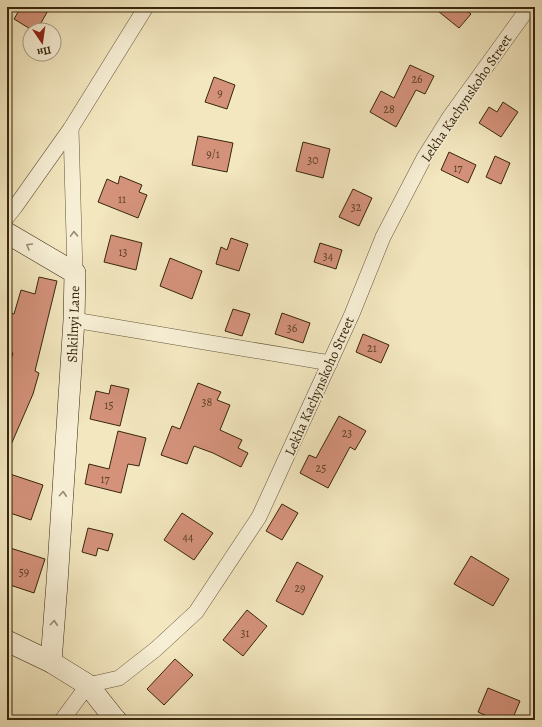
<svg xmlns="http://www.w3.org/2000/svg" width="542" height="727" viewBox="0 0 542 727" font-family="Alegreya,serif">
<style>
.building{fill:#d4927b;stroke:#37260d}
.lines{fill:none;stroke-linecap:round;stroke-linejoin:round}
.street-casing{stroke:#66563a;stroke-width:16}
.secondary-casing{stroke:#37260d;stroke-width:22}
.street{stroke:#f7efd5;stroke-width:15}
.secondary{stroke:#f7efd5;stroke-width:21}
.oneway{stroke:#978a71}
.labels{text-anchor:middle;stroke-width:4;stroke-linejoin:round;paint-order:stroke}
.number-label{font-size:12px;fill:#5e4128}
.street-label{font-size:14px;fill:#37260d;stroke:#f7efd5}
</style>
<rect width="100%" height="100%" fill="#f3e7bf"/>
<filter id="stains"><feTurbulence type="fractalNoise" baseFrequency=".005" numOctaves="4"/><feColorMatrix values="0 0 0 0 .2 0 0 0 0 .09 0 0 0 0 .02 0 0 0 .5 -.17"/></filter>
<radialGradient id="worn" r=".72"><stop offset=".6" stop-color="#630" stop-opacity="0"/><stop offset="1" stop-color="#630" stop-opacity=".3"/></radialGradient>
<!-- building -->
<g class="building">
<polygon points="21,7 50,7 37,30 32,30 14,19"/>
<polygon points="433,7 463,7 471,14 459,28"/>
<polygon points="410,65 434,76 425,94 416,90 396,127 370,112 381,91 394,98"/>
<polygon points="214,77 235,85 227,109 205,102"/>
<polygon points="503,102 518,112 501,137 479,123 489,107 497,112"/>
<polygon points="198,136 233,143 227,172 192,165"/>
<polygon points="303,142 330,149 323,178 296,171"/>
<polygon points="449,152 476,165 468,183 441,170"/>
<polygon points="495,156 510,163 501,184 486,177"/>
<polygon points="120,176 142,185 139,192 147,195 138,218 98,202 107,179 118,184"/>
<polygon points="353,189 372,198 359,226 339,217"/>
<polygon points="111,235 142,243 136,270 104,262"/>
<polygon points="231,238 248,244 239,271 216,264 221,247 227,250"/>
<polygon points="320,243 342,250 336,269 314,262"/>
<polygon points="170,258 202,271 192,299 160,286"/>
<polygon points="39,277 57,281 35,371 39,373 33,394 7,454 7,372 13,353 7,352 7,312 14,314 21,290 35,294"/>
<polygon points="233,309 250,314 242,336 225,331"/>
<polygon points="282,313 310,323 303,343 275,334"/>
<polygon points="363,334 389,345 381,363 356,352"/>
<polygon points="198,383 221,392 217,400 230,405 220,430 242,440 238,448 248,453 241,467 213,453 194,446 187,464 161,455 172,426 180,429"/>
<polygon points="111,385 129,389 120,426 90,419 96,391 109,394"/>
<polygon points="339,416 366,431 355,450 350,447 328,488 300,473 309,455 316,458"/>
<polygon points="118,431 146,438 139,466 128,464 121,493 85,484 89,464 109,469"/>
<polygon points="7,473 43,485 31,520 7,512"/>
<polygon points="282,504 298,513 282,540 266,531"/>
<polygon points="182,513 213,533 194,560 164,540"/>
<polygon points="88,528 113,534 108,551 98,548 96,556 82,552"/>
<polygon points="7,547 45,559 34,593 7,584"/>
<polygon points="471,556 509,579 493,606 454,584"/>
<polygon points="297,562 323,576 303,615 276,601"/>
<polygon points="247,610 267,626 243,656 223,640"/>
<polygon points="175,659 193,675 164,705 147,689"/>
<polygon points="488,688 520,701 512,720 496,720 478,712"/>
</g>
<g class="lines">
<!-- street casing -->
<g class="street-casing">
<g id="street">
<polyline points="71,128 75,273"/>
<polyline points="7,217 15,207 71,128 146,7"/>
<polyline points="74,320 330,363"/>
<polyline points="62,720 88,685 119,678 156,649 196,612 259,517 352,314 383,237 424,158 449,118 529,7"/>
</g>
</g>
<!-- secondary casing -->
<g class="secondary-casing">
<g id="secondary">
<polyline points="7,233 75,273 74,320 57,583 51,662"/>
<polyline points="7,641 51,662 88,685 114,718 116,720"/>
</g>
</g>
<!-- street -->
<use href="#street" class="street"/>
<!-- secondary -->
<use href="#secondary" class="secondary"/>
</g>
<!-- one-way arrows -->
<defs><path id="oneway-chevron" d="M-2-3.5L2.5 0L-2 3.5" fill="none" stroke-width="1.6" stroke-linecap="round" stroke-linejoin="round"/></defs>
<g class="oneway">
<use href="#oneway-chevron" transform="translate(74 234) rotate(-92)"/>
<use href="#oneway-chevron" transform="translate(29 246) rotate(-150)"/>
<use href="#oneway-chevron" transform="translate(63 494) rotate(-86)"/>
<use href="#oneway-chevron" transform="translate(54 623) rotate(-86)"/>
</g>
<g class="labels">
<!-- number labels -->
<g class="number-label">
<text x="417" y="83">26</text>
<text x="220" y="97">9</text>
<text x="389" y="113">28</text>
<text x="213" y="158">9/1</text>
<text x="313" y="164">30</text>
<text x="458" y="172">17</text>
<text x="122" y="203">11</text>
<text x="356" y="211">32</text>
<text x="123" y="256">13</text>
<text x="328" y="260">34</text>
<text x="292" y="332">36</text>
<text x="372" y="352">21</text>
<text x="207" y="406">38</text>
<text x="109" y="409">15</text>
<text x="347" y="437">23</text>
<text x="321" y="472">25</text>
<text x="105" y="483">17</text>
<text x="188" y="541">44</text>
<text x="24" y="576">59</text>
<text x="300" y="592">29</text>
<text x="245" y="637">31</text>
</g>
<!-- street labels -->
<g class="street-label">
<text transform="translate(466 98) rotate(-56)" y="5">Lekha Kachynskoho Street</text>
<text transform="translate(73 324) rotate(-88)" y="5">Shkilnyi Lane</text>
<text transform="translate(319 386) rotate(-66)" y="5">Lekha Kachynskoho Street</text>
</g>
</g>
<!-- margin -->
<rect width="542" height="727" fill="none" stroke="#f3e7bf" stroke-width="24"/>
<rect x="8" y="8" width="526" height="711" fill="none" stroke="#37260d" stroke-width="2"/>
<rect x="12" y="12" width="518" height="703" fill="none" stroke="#37260d"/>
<!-- north arrow -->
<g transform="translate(42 42) rotate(167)"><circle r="19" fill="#f7efd5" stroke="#aa9f85"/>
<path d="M0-3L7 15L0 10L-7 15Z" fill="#8f2418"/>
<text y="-6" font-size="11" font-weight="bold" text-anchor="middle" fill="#37260d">Пн</text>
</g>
<rect width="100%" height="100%" filter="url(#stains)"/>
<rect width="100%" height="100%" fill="url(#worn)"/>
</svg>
